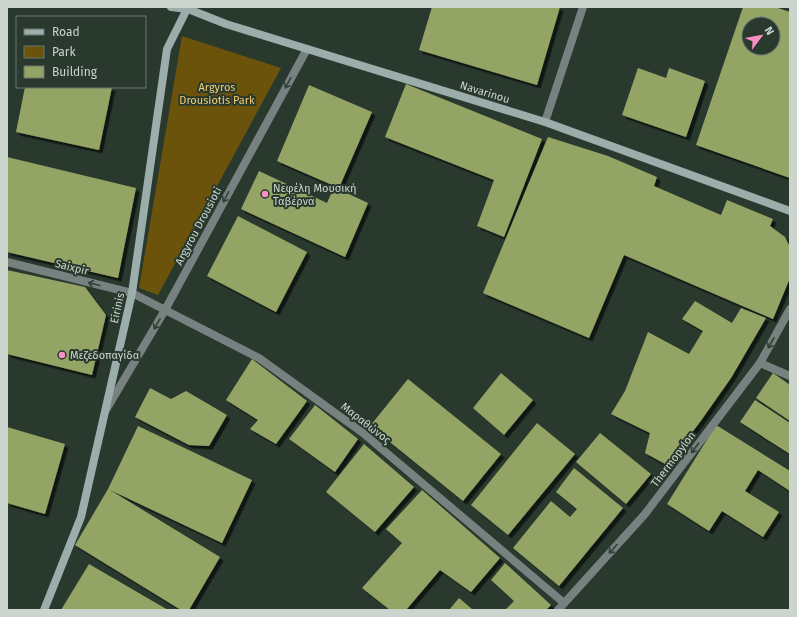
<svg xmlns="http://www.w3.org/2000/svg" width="797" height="617" viewBox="0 0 797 617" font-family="'Fira Sans',sans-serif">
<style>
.green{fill:#6c530b}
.building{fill:#93a465;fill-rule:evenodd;filter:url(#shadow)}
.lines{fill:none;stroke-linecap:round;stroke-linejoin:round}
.street{stroke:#778280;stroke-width:8}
.secondary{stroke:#9caeab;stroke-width:8}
.oneway{stroke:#314036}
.poi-dot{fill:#fb8fc5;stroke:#29392e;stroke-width:1.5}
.labels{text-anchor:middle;stroke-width:4;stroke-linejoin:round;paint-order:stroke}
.park-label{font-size:11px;fill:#f3ce71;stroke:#29392e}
.street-label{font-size:11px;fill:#cbd5cd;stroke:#29392e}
.poi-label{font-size:11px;fill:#cbd5cd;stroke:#29392e;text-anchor:start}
</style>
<defs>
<filter id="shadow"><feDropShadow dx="3.5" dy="3.5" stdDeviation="0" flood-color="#0009"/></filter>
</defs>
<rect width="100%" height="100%" fill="#29392e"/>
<!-- green -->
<polygon class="green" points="182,36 281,68 158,295 139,288"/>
<!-- building -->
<g class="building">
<polygon points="432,7 560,7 537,85 419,50"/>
<path d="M743 7H775L790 12V178L696 145ZM749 24H773V48H749Z"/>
<polygon points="638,68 666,78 669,68 705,81 686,137 622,115"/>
<polygon points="406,84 542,139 504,237 477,226 494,180 385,137"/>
<polygon points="309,85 372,112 339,188 277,161"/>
<polygon points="25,87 112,87 99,150 16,132"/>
<polygon points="548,137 608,156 657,177 654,186 721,215 727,200 773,219 770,226 785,237 790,247 790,278 773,319 624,255 589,338 483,293"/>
<polygon points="7,157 136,188 118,278 7,252"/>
<polygon points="259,171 327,203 334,187 368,203 345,257 241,209"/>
<polygon points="238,216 307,252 276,312 207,276"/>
<polygon points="7,270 85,287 106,315 92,375 7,354"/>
<polygon points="695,301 732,323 741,308 766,318 731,378 700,422 667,465 645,453 650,433 611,414 625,391 648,332 689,354 703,331 682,319"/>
<polygon points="252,359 307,401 276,444 250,429 258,420 226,400"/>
<polygon points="501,373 533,400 504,435 473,408"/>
<polygon points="773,373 790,385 790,421 756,398"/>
<polygon points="408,379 501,454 463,501 370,426"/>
<polygon points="150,388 171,399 186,391 227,415 209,446 189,445 135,417"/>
<polygon points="755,400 790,423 790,454 740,422"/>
<polygon points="315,405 358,439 335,472 289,439"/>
<polygon points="537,423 575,454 508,535 471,505"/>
<polygon points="716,425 790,471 790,491 758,470 745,491 779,512 763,537 722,511 709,531 667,504"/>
<polygon points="138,426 252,480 222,543 110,490 220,557 189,610 181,610 75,545 108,489"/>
<polygon points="7,427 65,444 45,514 7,503"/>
<polygon points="600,433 651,474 626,504 576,462"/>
<polygon points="364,444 414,487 375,532 326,492"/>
<polygon points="574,468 623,508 559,586 513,548 551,501 570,517 577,509 556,492"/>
<polygon points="422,490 500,558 471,592 440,570 406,610 390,610 362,588 402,543 386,529"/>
<polygon points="505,563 551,605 546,610 505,610 514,601 491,580"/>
<polygon points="89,564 168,610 61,610"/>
<polygon points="459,598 473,610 449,610"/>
</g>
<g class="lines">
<!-- street -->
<g class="street">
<polyline points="545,122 583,7"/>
<polyline points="7,262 132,293 259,358 363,433 564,603"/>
<polyline points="760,363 790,376"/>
<polyline points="106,410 165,310 307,49"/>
<polyline points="558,610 645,514 760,363 790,309"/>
</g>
<!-- secondary -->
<g class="secondary">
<polyline points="171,7 188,9 226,24 545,122 790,211"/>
<polyline points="44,610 81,517 132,293 167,49 188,7"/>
</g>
</g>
<!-- one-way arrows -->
<defs><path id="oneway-shaft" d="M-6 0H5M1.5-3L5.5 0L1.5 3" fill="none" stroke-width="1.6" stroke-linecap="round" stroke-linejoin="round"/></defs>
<g class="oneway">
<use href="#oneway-shaft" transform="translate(288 83) rotate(118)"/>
<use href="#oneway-shaft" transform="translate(226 197) rotate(118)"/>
<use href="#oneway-shaft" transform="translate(94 284) rotate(-166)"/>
<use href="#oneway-shaft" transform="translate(157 324) rotate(120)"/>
<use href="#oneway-shaft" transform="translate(771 343) rotate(119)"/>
<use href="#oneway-shaft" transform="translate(695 448) rotate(127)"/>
<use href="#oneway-shaft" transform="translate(613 549) rotate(132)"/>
</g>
<!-- markers -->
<g class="poi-dot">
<circle cx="265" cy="194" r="4"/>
<circle cx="62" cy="355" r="4"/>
</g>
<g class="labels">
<!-- park labels -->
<g class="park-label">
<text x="217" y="91">Argyros<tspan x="217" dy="13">Drousiotis Park</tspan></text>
</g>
<!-- street labels -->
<g class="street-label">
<text transform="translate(485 92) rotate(17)" y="4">Navarinou</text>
<text transform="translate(198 226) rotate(-62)" y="4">Argyrou Drousioti</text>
<text transform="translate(72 267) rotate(14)" y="4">Saixpir</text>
<text transform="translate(117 308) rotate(-77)" y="4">Eirinis</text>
<text transform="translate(366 423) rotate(38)" y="4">Μαραθώνος</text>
<text transform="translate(673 459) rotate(-53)" y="4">Thermopylon</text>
</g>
<!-- poi labels -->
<g class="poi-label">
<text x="273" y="192">Νεφέλη Μουσική<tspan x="273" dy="13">Ταβέρνα</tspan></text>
<text x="70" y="359">Μεζεδοπαγίδα</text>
</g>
</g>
<!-- border -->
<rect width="797" height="617" fill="none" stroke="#cbd5cd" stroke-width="16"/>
<!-- legend -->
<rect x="16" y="16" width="130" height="72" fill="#29392e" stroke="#6a776e"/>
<rect x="24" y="29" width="20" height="6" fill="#9caeab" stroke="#6a776e"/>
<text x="52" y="36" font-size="12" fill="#cbd5cd">Road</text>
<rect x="24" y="46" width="20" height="12" fill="#6c530b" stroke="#6a776e"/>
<text x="52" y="56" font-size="12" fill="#cbd5cd">Park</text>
<rect x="24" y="66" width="20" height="12" fill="#93a465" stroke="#6a776e"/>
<text x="52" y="76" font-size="12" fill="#cbd5cd">Building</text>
<!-- north arrow -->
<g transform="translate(761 36) rotate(58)"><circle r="19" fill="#29392e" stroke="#6a776e"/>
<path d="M0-3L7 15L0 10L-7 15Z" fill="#fb8fc5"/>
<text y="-6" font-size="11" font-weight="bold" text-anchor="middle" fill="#cbd5cd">N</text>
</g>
</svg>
